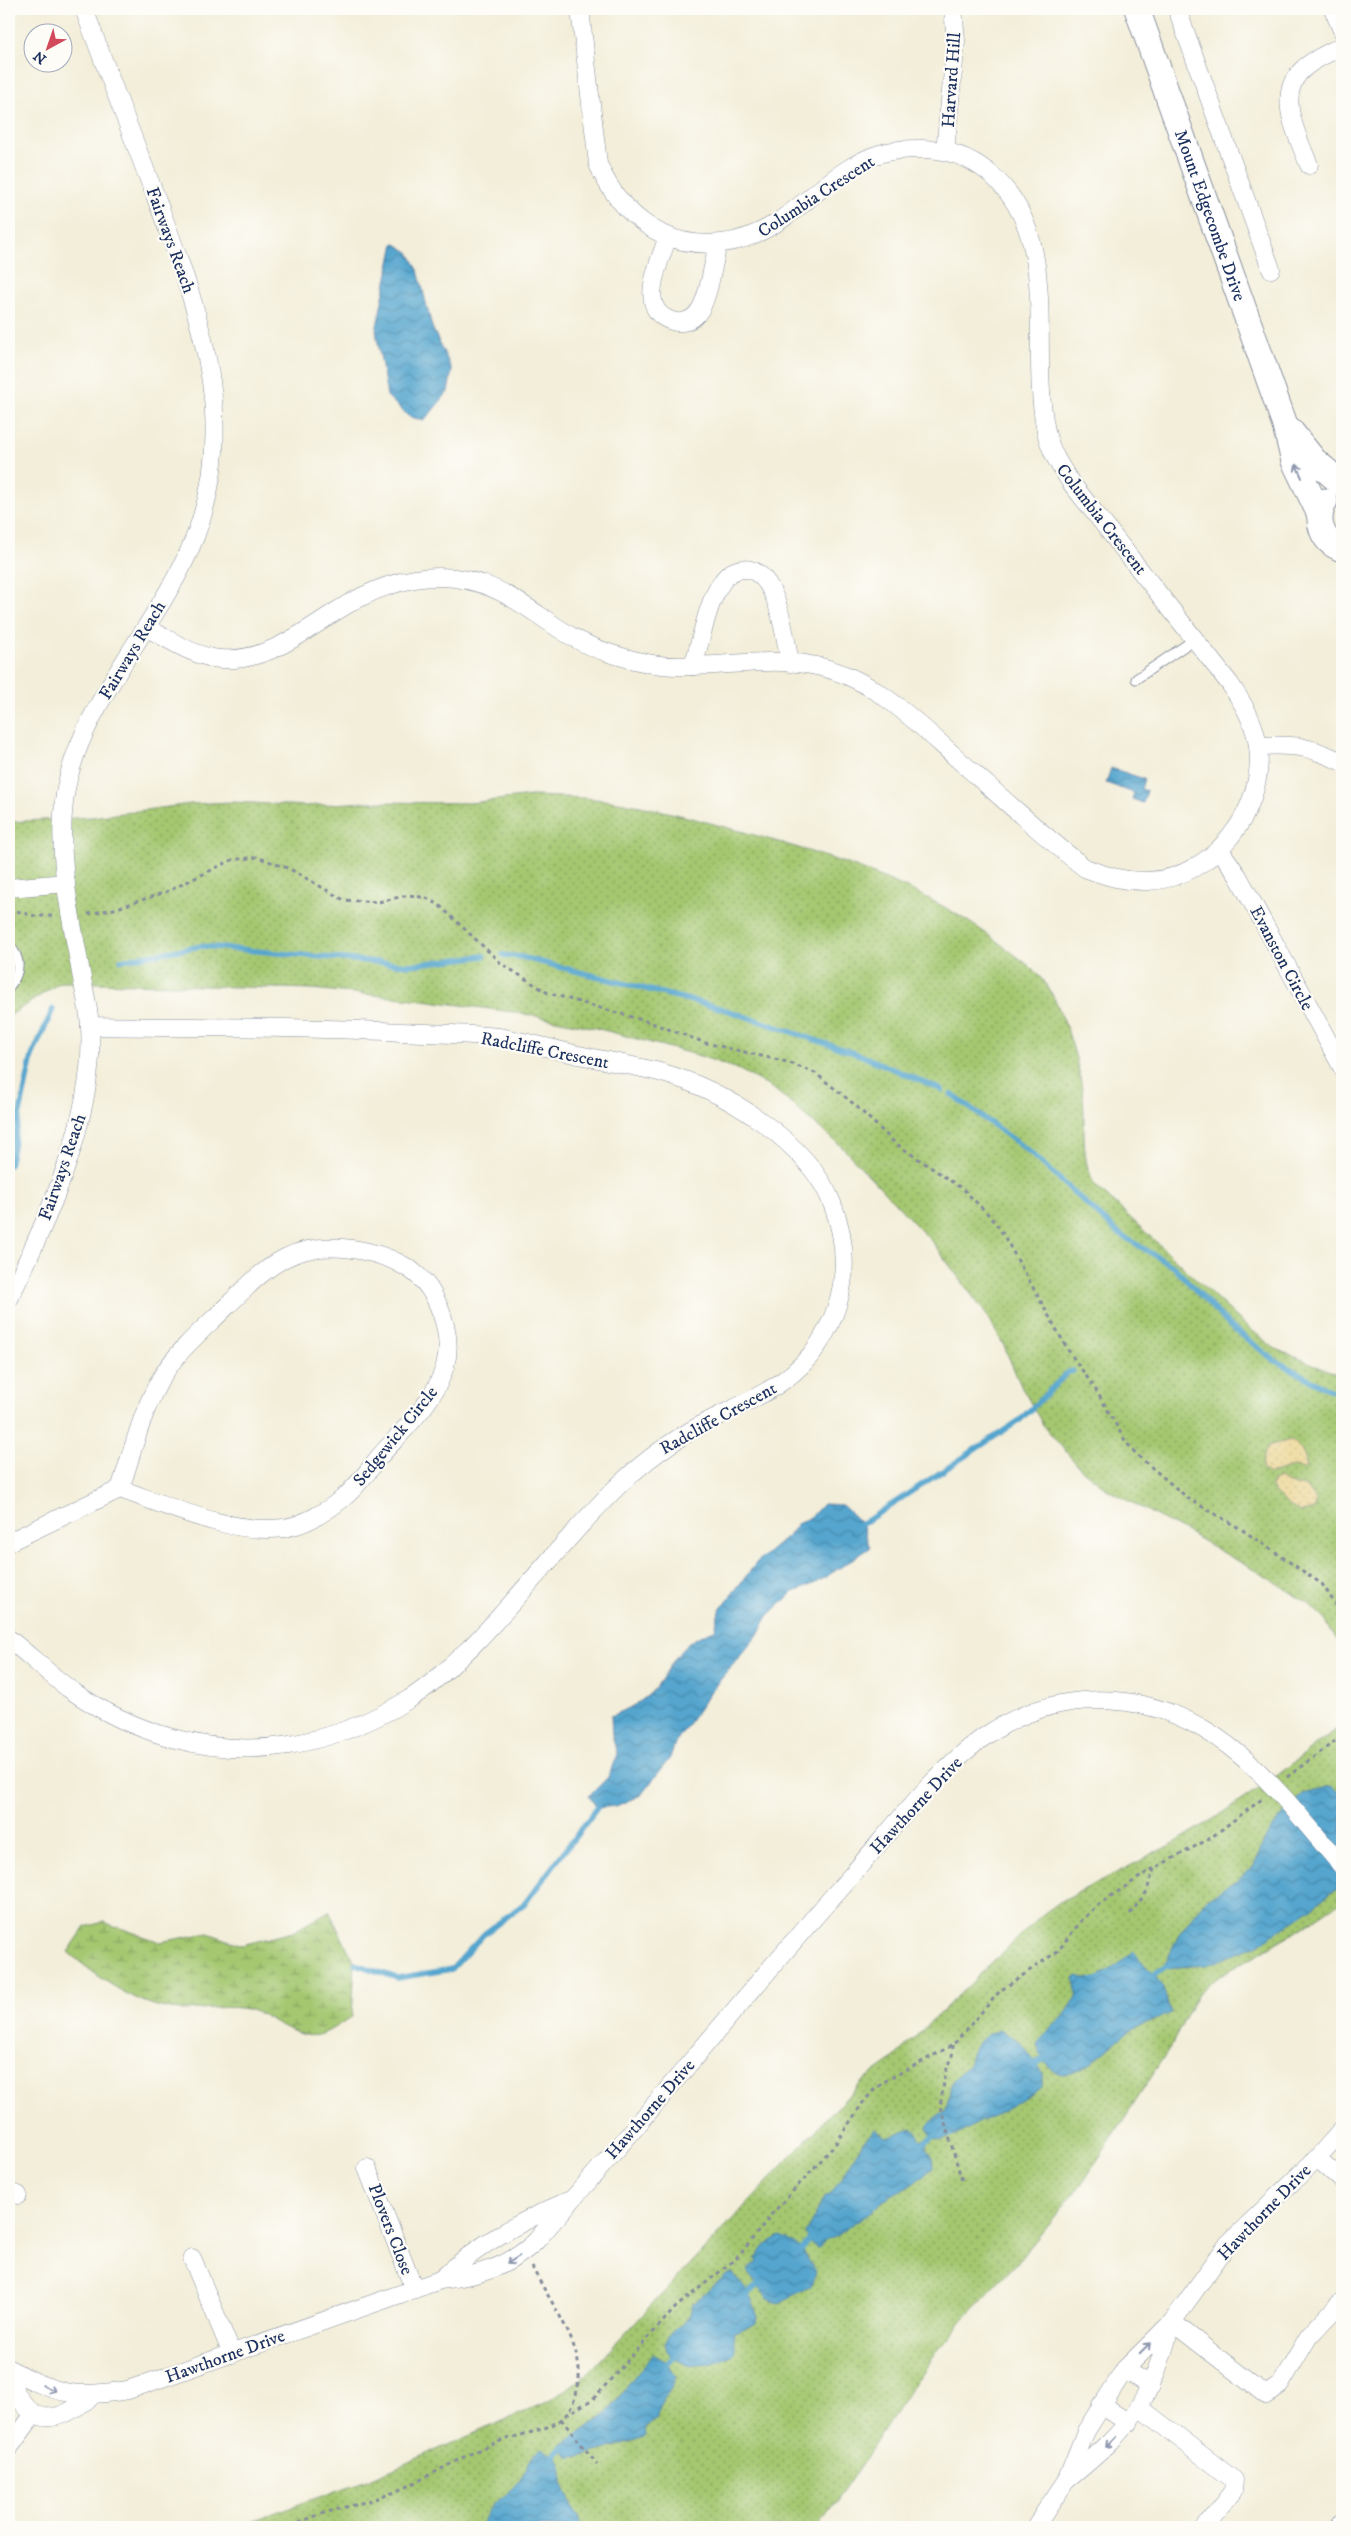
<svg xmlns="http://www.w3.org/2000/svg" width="1351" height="2536" viewBox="0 0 1351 2536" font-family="'IM FELL DW Pica',serif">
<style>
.grass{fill:url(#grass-dots);stroke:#607b67}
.wetland{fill:url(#wetland-marsh);stroke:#607b67}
.sand{fill:url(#sand-dots);stroke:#84847e}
.water{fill:url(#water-waves);stroke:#386a96}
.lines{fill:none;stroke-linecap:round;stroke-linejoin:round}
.stream{stroke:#54a5ce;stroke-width:5.5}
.lane-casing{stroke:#878e9c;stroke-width:11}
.street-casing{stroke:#878e9c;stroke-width:19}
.secondary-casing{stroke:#878e9c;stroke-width:27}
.path{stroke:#878e9c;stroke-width:3;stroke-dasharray:4 4;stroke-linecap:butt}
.lane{stroke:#fff;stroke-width:9}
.street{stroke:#fff;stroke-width:18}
.secondary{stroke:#fff;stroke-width:25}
.oneway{stroke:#8d97ae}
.labels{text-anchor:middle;stroke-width:4.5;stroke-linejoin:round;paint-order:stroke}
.street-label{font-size:18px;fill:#1b2f5e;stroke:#fdfcf7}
</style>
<defs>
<pattern id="grass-dots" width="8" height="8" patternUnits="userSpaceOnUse" patternTransform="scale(1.25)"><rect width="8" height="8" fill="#a4c770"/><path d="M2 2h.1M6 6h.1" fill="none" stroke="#85a25f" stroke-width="1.8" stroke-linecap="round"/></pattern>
<pattern id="wetland-marsh" width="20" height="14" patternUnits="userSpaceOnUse" patternTransform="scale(1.25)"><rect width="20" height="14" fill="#a4c770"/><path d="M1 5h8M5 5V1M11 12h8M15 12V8" fill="none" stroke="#85a25f"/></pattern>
<pattern id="sand-dots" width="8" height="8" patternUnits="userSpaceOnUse" patternTransform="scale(1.25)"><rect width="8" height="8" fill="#eeda9e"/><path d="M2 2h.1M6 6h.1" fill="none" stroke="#ccbb8a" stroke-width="1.8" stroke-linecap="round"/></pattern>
<pattern id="water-waves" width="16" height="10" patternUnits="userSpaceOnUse" patternTransform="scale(1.25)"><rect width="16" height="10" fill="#54a5ce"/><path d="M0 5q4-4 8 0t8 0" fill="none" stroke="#4587aa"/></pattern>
</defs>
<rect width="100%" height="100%" fill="#fdfcf7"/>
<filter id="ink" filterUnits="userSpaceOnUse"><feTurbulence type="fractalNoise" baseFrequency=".02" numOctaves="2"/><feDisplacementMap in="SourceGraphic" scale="10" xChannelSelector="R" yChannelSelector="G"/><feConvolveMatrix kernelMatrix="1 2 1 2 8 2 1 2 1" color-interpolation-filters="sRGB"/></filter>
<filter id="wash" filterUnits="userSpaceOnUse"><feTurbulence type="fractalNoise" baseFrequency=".0096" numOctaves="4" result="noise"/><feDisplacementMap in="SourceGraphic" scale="20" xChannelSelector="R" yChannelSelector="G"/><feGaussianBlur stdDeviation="1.12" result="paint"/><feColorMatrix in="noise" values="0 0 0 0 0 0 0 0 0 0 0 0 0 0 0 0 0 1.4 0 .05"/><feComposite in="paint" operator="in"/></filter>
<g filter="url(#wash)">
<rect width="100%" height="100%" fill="#f3eed9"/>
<!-- grass -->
<g class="grass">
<path d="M531 796C556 797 580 797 604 800 651 806 698 820 744 832 838 859 925 885 1003 946 1022 960 1041 973 1052 994 1067 1023 1080 1065 1083 1097 1086 1126 1080 1158 1094 1184L1243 1323 1274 1348 1342 1376V1648L1323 1617 1310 1605 1275 1582 1187 1532 1108 1490 1079 1467 1043 1425 1021 1386 1003 1344 985 1313 933 1243 842 1147 775 1090 740 1070 700 1056 596 1028 520 1013 423 1000 311 989 61 982 9 1016V822L92 817 191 804 233 802 305 806 364 802 470 803Z"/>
<polygon points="1342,1724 1342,1901 1295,1933 1217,1977 1199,1992 1172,2044 1084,2181 1017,2263 968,2314 924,2369 854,2476 818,2527 234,2527 370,2479 544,2403 566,2390 591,2370 862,2081 888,2063 1043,1914 1061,1901 1173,1844 1223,1813 1279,1774"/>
</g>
<!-- wetland -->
<path class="wetland" d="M329 1911 355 1964 352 2017C342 2022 332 2030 322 2034 299 2042 272 2017 251 2010 229 2004 204 2010 182 2010 141 2009 98 1978 68 1952L85 1927 103 1922 160 1942 208 1933 242 1945 293 1932Z"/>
<!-- sand -->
<g class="sand">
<path d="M1291 1440C1299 1444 1309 1460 1305 1469L1293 1467 1270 1474 1263 1470 1262 1464 1267 1446Z"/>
<polygon points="1280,1478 1294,1486 1305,1486 1316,1501 1315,1509 1301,1512 1289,1506 1271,1488 1272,1481"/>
</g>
<!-- water -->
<g class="water">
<polygon points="394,243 409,252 418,270 432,327 452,370 448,392 424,421 408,416 387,396 376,331"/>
<polygon points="1111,768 1144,779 1141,789 1147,791 1143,803 1132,799 1134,793 1106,783"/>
<path d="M823 1504 842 1505 862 1524 870 1548 818 1582 792 1593 768 1616 757 1636 711 1691 675 1743 670 1758 641 1795 616 1806 597 1808 589 1796 608 1777 617 1754 612 1735 611 1716C626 1710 645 1701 656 1687 677 1659 678 1642 715 1630L719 1611 757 1562 789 1535 798 1523 812 1516Z"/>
<polygon points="1331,1787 1342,1793 1342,1884 1297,1919 1256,1946 1207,1965 1163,1968 1179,1935 1194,1915 1208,1898 1238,1880 1254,1866 1265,1839 1275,1824 1302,1794"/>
<path d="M1133 1951 1162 1985 1171 2013C1157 2020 1139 2025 1126 2034 1106 2047 1071 2091 1050 2067 1043 2060 1039 2054 1037 2044L1048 2031 1064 2016 1077 1997 1074 1978 1078 1976C1098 1985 1119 1963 1133 1951Z"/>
<polygon points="999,2030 1021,2042 1042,2073 1042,2086 998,2114 977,2123 958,2135 943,2140 936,2139 927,2129 928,2125 946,2110 952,2081 968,2066 971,2054 979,2042 988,2034"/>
<polygon points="875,2129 886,2137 891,2137 911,2129 916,2131 921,2140 924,2138 928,2145 925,2147 932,2158 933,2168 915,2183 881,2202 870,2213 838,2235 825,2240 819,2248 816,2248 805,2234 826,2195 831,2194 864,2141"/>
<path d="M780 2236C798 2242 806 2256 815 2271L811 2286 779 2303 768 2299 748 2273 749 2269 757 2262 755 2259 764 2246Z"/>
<path d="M728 2273H732C744 2287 760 2304 756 2324L735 2332C733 2339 737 2346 734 2352 731 2356 725 2358 721 2360 701 2369 672 2367 664 2344 669 2331 680 2326 689 2317L693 2304Z"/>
<path d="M653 2354 667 2362 676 2377C670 2393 658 2403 655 2420L646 2427 645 2436C637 2441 575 2459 568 2457L560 2446 604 2416Z"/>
<path d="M542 2448 558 2458 562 2466V2483L581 2527H481C486 2502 508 2498 520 2480 528 2469 529 2455 542 2448Z"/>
</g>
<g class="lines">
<!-- stream -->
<g class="stream">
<polyline points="503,955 521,957 720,1008 860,1055 942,1090"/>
<polyline points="121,960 202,946 409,965 484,956"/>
<polyline points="951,1094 1030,1152 1118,1233 1174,1267 1230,1326 1274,1360 1328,1389 1342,1394"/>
<polyline points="9,1165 32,1056 53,1009"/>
<polyline points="862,1524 1020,1420 1068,1372 1073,1371"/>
<polyline points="355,1964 397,1978 452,1969 484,1934 525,1903 597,1808"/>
<polyline points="1148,1978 1168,1965"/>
<polyline points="1031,2066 1049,2056"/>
<polyline points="921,2145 938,2133"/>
<polyline points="796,2255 813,2236"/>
<polyline points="743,2297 761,2283"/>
<polyline points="663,2368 678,2354"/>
<path d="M553 2462C555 2453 559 2449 568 2448"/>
</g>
</g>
</g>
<g filter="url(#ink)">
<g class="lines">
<!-- lane casing -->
<g class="lane-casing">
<g id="lane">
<polyline points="1136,679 1195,639"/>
<path d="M9 945C22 959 20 973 9 987"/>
</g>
</g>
<!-- street casing -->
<g class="street-casing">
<g id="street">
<polyline points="1177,9 1271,269"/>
<polyline points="1333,9 1342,30"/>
<polyline points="945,151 956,41 953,9"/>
<path d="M1309 165C1298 137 1275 95 1302 70 1313 59 1329 53 1342 46"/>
<path d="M668 236C660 262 635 309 672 321 681 324 691 321 697 314 709 300 713 262 718 244"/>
<path d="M147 628C169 639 194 657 220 659 265 662 299 635 335 612 366 592 401 577 439 577 513 577 545 633 606 652 630 660 653 666 678 666 723 667 766 657 811 665 872 675 916 722 960 761 1001 797 1042 835 1085 868 1106 876 1125 882 1148 881 1213 878 1266 811 1258 746 1255 723 1243 703 1230 684L1072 484C1061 468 1050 451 1046 431 1028 347 1064 234 988 172 969 157 946 149 922 149 907 149 892 150 879 154 819 174 788 236 722 243 701 245 682 243 664 235 633 220 611 195 598 164L580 9"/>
<path d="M693 666C702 639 706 605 722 582 727 574 735 569 744 569 778 569 785 638 790 663"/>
<path d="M1258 746C1295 744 1309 746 1342 762"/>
<polyline points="1220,850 1238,876 1342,1067"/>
<polyline points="9,888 66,883"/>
<path d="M9 1299C47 1221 96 1115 90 1026 89 1010 85 994 82 979 72 920 57 861 64 802 72 723 143 641 180 570 248 440 203 322 155 195 131 133 107 71 84 9"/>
<path d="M9 1542 120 1489C169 1506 232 1535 284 1528 304 1525 326 1512 342 1499 356 1488 368 1471 379 1457 403 1430 435 1402 445 1366 454 1335 438 1289 411 1270 377 1248 322 1239 285 1258 262 1270 245 1289 227 1306 206 1327 179 1349 163 1375 142 1409 133 1451 120 1489"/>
<path d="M9 1639C29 1655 48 1673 68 1688 131 1733 212 1758 289 1745 331 1738 370 1723 406 1701 431 1686 452 1665 473 1645 523 1594 566 1537 617 1487 643 1462 671 1441 703 1424 746 1401 793 1386 820 1342 847 1299 851 1251 832 1203 807 1141 723 1089 659 1072 631 1065 602 1060 574 1054 549 1048 523 1041 498 1037 466 1033 433 1034 401 1032 298 1026 194 1028 90 1026"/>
<polyline points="1317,2158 1342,2180"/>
<polyline points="367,2168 414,2289"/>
<polyline points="9,2192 18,2195"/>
<polyline points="192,2258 232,2354"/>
<path d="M440 2280C480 2243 519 2222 568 2201"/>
<polyline points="1172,2322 1266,2395 1280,2385 1309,2336 1342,2301"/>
<path d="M9 2369C58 2394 73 2399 128 2390L440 2280C477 2276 507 2268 535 2242 571 2200 609 2159 645 2116 713 2036 780 1955 851 1876 890 1832 940 1765 990 1733 1035 1704 1086 1694 1138 1704 1230 1721 1285 1800 1342 1866"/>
<polyline points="1125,2369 1151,2386"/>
<path d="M9 2378C29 2427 54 2427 92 2396"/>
<polyline points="1101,2405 1129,2423"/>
<polyline points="1139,2407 1234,2480 1233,2491 1205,2527"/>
<polyline points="9,2448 34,2414"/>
<path d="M1068 2479C1130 2429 1151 2402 1171 2324"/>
<polyline points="1035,2527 1067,2479 1086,2431 1125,2369 1172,2322 1228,2244 1317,2158 1342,2130"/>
<polyline points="1338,2527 1342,2522"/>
</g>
</g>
<!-- secondary casing -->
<g class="secondary-casing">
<g id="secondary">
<path id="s1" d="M1137 9 1284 422 1294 461 1320 515"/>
<polyline points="1290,430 1314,460 1342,484"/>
<path d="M1325 501C1314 520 1322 542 1342 549"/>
</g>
</g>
<!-- path -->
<g class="path">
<polyline points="9,909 35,916 52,916"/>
<polyline points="88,914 114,909 166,892 232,860 257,857 290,869 344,900 378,902 409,895 427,898 439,905 502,964 548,993 649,1022 706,1043 787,1062 815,1073 854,1104 895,1143 964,1190 990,1216 1003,1234 1068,1350 1096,1390 1126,1442 1137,1455 1189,1499 1241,1529 1322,1584 1342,1614"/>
<polyline points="1287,1777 1342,1736"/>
<polyline points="1130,1914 1146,1893 1154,1869"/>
<polyline points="953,2045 952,2058 946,2071 940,2106 962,2181"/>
<polyline points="566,2415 593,2399 676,2307 739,2256 771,2215 834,2146 864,2101 875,2089 887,2080 953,2045 1000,1991 1058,1951 1081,1921 1099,1904 1149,1871 1209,1839 1262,1799"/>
<polyline points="561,2419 597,2464"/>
<path d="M292 2527C322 2509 357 2507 389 2494 426 2480 458 2457 495 2443 514 2435 551 2431 565 2416 575 2405 580 2384 579 2370 577 2336 547 2297 532 2267"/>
</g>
<!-- lane -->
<use href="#lane" class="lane"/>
<!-- street -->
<use href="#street" class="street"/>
<!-- secondary -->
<use href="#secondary" class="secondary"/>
</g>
<!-- one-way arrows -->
<defs><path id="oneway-shaft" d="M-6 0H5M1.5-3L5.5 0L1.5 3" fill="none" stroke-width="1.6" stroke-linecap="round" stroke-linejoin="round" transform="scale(1.25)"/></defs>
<g class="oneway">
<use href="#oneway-shaft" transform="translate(1299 471) rotate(-114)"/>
<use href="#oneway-shaft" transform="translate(513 2260) rotate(148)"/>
<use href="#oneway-shaft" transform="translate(1145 2348) rotate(-45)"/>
<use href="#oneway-shaft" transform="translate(49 2388) rotate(23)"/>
<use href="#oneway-shaft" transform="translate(1111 2442) rotate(134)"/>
</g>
</g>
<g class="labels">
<!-- street labels -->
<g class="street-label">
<text transform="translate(951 80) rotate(-86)" y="6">Harvard Hill</text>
<text transform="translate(816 196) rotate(-33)" y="6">Columbia Crescent</text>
<text dy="6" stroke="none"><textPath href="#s1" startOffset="219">Mount Edgecombe Drive</textPath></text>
<text transform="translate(171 240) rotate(70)" y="6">Fairways Reach</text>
<text transform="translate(1102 519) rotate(52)" y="6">Columbia Crescent</text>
<text transform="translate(132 650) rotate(-59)" y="6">Fairways Reach</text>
<text transform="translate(1282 958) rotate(62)" y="6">Evanston Circle</text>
<text transform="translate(545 1050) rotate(11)" y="6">Radcliffe Crescent</text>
<text transform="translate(62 1167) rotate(-71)" y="6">Fairways Reach</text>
<text transform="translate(718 1418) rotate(-29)" y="6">Radcliffe Crescent</text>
<text transform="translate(395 1436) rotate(-51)" y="6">Sedgewick Circle</text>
<text transform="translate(916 1805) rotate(-47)" y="6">Hawthorne Drive</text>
<text transform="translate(650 2109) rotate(-49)" y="6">Hawthorne Drive</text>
<text transform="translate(1264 2212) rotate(-46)" y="6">Hawthorne Drive</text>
<text transform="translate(391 2229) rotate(69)" y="6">Plovers Close</text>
<text transform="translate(225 2356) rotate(-20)" y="6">Hawthorne Drive</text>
</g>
</g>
<!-- margin -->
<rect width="1351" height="2536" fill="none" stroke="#fdfcf7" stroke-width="30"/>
<!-- north arrow -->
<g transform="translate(48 48) rotate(220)"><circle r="24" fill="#fdfcf7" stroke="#a3aaba"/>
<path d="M0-4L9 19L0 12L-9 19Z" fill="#d1495b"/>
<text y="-8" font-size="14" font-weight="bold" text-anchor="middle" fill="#1b2f5e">N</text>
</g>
</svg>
